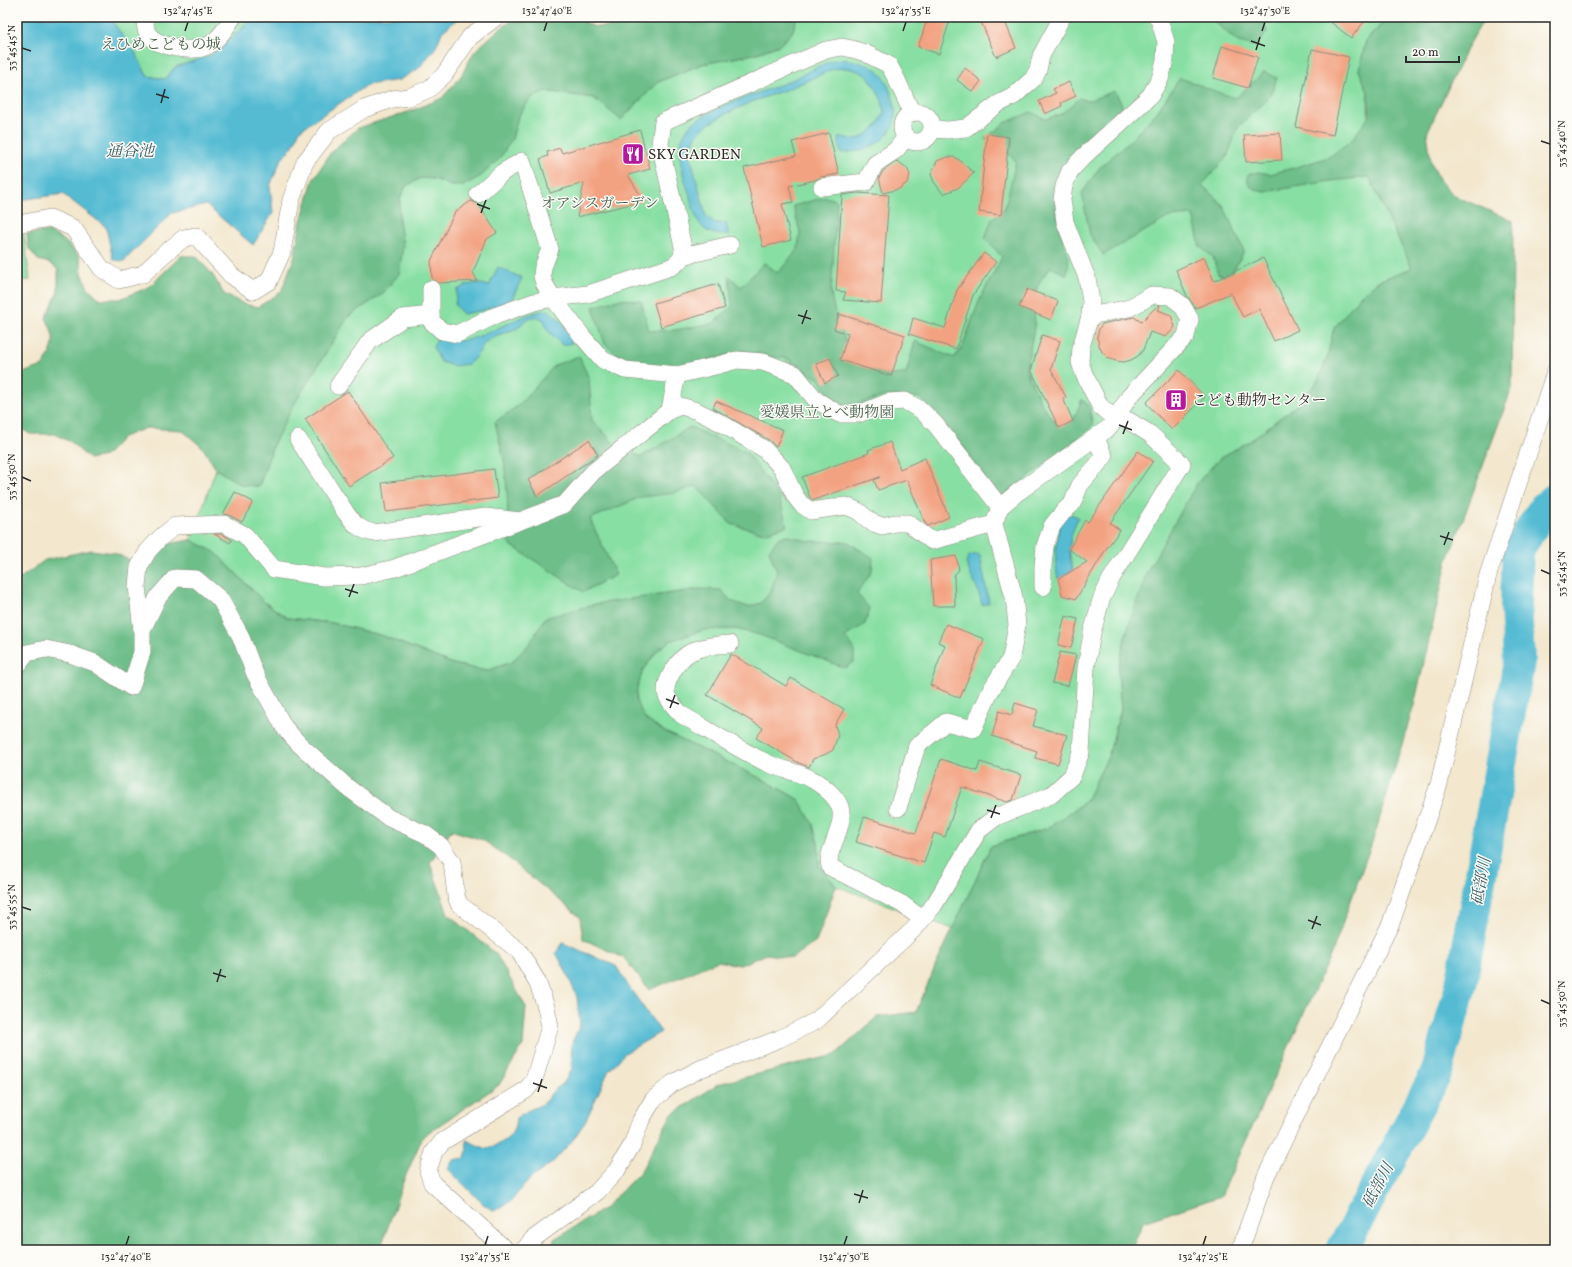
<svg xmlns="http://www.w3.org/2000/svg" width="1572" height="1267" viewBox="0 0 1572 1267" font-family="Vollkorn,'Noto Serif JP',serif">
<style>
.green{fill:#87dfa3;stroke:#598567}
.forest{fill:#6dbe89;stroke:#4c745a}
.water{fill:#55bbd3;stroke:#40737f}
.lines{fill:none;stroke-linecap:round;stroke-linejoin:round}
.river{stroke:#55bbd3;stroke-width:32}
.building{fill:#f3a281}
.minor-casing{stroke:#8f897c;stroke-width:18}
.minor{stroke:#fff;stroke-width:17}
.ticks{fill:none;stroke:#2b2b2b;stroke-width:1.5}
.labels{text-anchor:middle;stroke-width:3;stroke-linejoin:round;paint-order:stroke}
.park-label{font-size:15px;fill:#47614f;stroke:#fdfcf7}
.poi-label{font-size:15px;fill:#2b2b2b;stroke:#fdfcf7;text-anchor:start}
.water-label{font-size:16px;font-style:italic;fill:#3a5d66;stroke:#fdfcf7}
.neatline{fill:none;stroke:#2b2b2b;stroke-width:1.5}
.ticks-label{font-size:10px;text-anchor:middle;fill:#2b2b2b}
</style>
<rect width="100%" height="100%" fill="#fdfcf7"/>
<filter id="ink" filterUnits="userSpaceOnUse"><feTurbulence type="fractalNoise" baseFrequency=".025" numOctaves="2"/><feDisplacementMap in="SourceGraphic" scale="8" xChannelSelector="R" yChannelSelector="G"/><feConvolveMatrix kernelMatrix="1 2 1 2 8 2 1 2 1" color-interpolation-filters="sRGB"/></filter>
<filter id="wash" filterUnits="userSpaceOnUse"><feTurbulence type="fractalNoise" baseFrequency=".012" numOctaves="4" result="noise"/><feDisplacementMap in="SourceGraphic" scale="16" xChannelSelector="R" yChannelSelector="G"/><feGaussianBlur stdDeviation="0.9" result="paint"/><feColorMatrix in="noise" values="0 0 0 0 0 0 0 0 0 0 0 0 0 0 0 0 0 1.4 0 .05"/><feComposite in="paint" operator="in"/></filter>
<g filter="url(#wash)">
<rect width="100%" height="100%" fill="#f3e7cd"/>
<!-- green -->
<g class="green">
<polygon points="109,17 250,17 244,27 210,57 175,67 165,79 147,76 136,54"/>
<polygon points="797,17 1388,17 1366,41 1359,70 1368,92 1369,177 1412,268 1378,281 1334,328 1327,359 1317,382 1297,405 1250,441 1220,458 1126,634 1118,669 1121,709 1108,757 1086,801 1048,828 991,846 953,929 836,886 819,865 818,843 799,800 766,781 663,731 645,719 486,671 453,664 383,636 333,623 288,618 264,602 220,557 191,540 216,469 242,485 259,486 273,445 296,400 348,317 382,294 403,247 399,221 400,198 406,186 421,178 434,179 451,186 499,159 512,139 518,116 531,98 545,91 594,98 621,119 658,82 702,64 754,54 779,45 792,33"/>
<polygon points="17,64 23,80 17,92"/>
<polygon points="19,200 30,280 17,281 17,202"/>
</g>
<!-- forest -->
<g class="forest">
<path d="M518 17H574L595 27 617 26 629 17H797L792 33 779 45 754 54 702 64 658 82 621 120 594 98 545 91 531 98 518 116 512 139 499 159 481 176 463 186H451L434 179 421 178 406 186 400 198 399 221 403 247 399 274 382 294 348 317 296 401 273 445 259 486 242 485 216 469 203 448 182 430 146 428 123 437 105 456 89 459 71 442 54 434H30L17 426V375L43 366C55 345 57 340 46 318L58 292V270L50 263 38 260 29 249 27 234 48 231 65 241 80 257 82 273 88 288 100 299H120L149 287 181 256H196L212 274 224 294 244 304 258 307 281 292 294 258 301 221 313 180 331 152 358 128 414 110 442 98 461 76 474 52 498 30Z"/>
<polygon points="1211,17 1262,17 1267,32 1256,46 1238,42 1216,23"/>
<polygon points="1388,17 1485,17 1465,52 1427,133 1431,162 1440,181 1455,196 1513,221 1512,388 1447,562 1414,705 1374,837 1334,947 1221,1196 1143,1222 1131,1250 551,1250 554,1239 604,1209 641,1171 671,1115 718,1084 835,1055 877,1017 916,1012 935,967 991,846 1048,828 1086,801 1108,757 1121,710 1118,669 1126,634 1147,572 1197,483 1220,458 1250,441 1297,405 1317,382 1327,359 1334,328 1360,296 1378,281 1412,268 1369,177 1330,181 1265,192 1255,190 1249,185 1247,175 1258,172 1270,174 1297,167 1329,157 1352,140 1370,115 1368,92 1359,70 1366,41"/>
<path d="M1264 72 1277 78 1270 97 1238 127 1227 157 1202 185 1223 205 1244 251 1229 278 1218 274 1213 257 1200 247 1193 215 1169 217 1103 255 1090 235 1082 193 1100 167 1130 141 1157 112 1180 78C1199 84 1217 93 1236 98Z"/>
<polygon points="1115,91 1122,105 1124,114 1110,126 1055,208 1069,259 1067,275 1051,267 1041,279 1033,299 1035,323 1026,370 1042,405 1059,427 1073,421 1082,399 1089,407 1093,425 1075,441 1003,496 989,484 952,432 921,398 885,396 852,406 835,402 819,379 788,359 742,351 704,361 665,368 628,364 605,344 593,307 621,299 641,301 649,331 675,330 714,323 732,306 729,276 741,287 764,263 778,273 798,249 800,232 793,206 826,197 837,201 831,293 834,309 846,343 846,361 887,375 906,374 915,341 954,358 962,348 979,301 1002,257 985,238 992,219 1005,208 1016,161 1002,148 985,139 1005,123 1031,112 1046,119 1061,114 1080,98 1087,101"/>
<polygon points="579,356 589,379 592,420 615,444 641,457 690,427 746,452 779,497 787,526 764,533 731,524 696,486 674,493 641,497 590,519 616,575 583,592 509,544 507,490 504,460 495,422 519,405 555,365"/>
<polygon points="786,535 808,541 848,542 873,558 872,571 857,594 870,609 865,624 845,637 854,648 854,662 845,668 760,635 735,629 704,630 670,641 658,650 643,670 637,688 636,701 645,719 663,731 766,781 799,800 813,824 818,843 819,865 836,886 816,942 792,958 767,954 740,965 718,961 649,990 624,958 583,939 580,917 508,858 483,840 451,830 430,863 448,914 496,954 526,1007 523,1045 499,1085 423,1136 403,1182 380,1250 17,1250 17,583 18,580 45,560 91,550 115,553 133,562 167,544 191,540 215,552 264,602 288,618 333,623 383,636 453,664 486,671 512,662 530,643 545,618 595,604 700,589 721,590 731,601 748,607 761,603 771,591 777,571 769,551 778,538"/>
</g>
<!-- water -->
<g class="water">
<polygon points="17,17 109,17 136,54 147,76 165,79 175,67 210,56 244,27 250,17 459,17 442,32 436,47 418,69 399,80 367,85 300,130 293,146 281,160 270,186 273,213 253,245 206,205 172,213 124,261 113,260 106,227 63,194 19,200 17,202 17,92 22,80 17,64"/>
<path d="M839 59C852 60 872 63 881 74 886 79 888 87 891 93 907 132 876 151 841 153L838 138 843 137 855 140 866 135 878 125 884 112 882 101 877 90 868 76 858 71 847 68 833 69 788 89 751 102 724 115 707 125 696 136 689 151 706 216 715 223H726L729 235C704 235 699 228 692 204 688 189 677 160 680 145 682 137 687 127 694 122 723 101 762 94 794 79 810 71 822 63 839 59Z"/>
<path d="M498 267 522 278 513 297 508 301 484 310 463 314 455 305 457 290C469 283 475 282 489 286Z"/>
<path d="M548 310 562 322 572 343 562 345 547 330 544 320 536 316 524 321 518 328 495 336 484 343 478 354 469 364 453 366 441 362 433 347 438 338C447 339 458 342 466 340 495 334 519 313 548 310Z"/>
<path d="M1067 513 1078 517C1069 540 1067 547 1073 570L1058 579C1054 561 1054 528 1067 513Z"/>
<polygon points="978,554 980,556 989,603 982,605 978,590 971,576 966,562 969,556"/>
<path d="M563 943 616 966 629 987 661 1032 625 1053 608 1072 585 1122 572 1141 553 1162 530 1179 511 1201 494 1211 483 1204 448 1169 453 1160 465 1158 467 1150 466 1140 486 1149C504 1142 514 1139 516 1118L527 1111 543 1104 554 1090 563 1084 572 1069 571 1045 580 1025 577 997 565 969 556 953Z"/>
</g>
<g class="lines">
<!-- river -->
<polyline class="river" points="1342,1250 1437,1072 1461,985 1519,662 1516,604 1518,550 1544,508 1555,499"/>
</g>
<g id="blocks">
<!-- building -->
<g class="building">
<polygon points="928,17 951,17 939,54 918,47"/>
<polygon points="979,17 1003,17 1016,48 996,57"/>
<polygon points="1324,17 1368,17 1351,38"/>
<polygon points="1222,46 1258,57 1248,88 1213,78"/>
<polygon points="1312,49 1349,57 1333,135 1296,127"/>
<polygon points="965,68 981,81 973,92 957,80"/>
<polygon points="1069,82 1076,96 1061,103 1062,106 1045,114 1039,101 1056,93 1053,89"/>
<polygon points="640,130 650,169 628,175 644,201 577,217 584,183 550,193 540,159 548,156 547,152 560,148 562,153"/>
<polygon points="829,133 839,174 821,177 815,180 789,186 793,202 782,204 791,240 763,247 744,168 796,156 792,142"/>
<polygon points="1280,133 1282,160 1246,162 1244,135"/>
<polygon points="987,134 1009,137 1001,215 979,212"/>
<polygon points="947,157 953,157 958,159 974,173 958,188 943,194 934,182 931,174 937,161"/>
<polygon points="897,161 907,168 910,175 907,183 899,189 883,193 879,178 883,171"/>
<polygon points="857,193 889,195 881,303 843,300 846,292 836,291 842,195"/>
<polygon points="471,201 478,204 497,233 487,239 473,272 477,281 439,283 432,279 431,261 455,212"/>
<polygon points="984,253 996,262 973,295 956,349 909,334 913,318 945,328 957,290"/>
<polygon points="1204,257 1214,281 1263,258 1298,330 1274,341 1259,309 1243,317 1231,293 1196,308 1187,296 1176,270"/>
<polygon points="718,284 725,308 661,327 654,303"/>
<polygon points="1027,289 1058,301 1051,320 1019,307"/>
<polygon points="1158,305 1160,305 1158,310 1171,315 1175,327 1166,337 1150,332 1143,350 1138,356 1131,360 1124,362 1116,361 1108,358 1102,352 1099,345 1097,337 1099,329 1102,324 1134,317 1141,322"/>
<polygon points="839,314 905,335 891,376 840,360 848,334 834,329"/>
<polygon points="1042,335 1060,341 1051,369 1066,397 1063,398 1073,421 1059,428 1031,370"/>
<polygon points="830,358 838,376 825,383 816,364"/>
<polygon points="1179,370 1205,397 1172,430 1146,403"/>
<polygon points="348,391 393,458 349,486 305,419"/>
<polygon points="716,401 783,430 776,447 769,440 713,408"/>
<polygon points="589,440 598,455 537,496 528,480"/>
<polygon points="890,442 900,469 925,458 949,517 928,526 925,523 907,480 878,490 874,480 880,477 814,500 810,498 802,477 869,453 868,450"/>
<polygon points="1138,451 1153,461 1110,523 1120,530 1106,549 1076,599 1062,595 1058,579 1087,562 1069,549 1085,520 1088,522"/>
<polygon points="494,469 498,498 386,512 382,483"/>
<polygon points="235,492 253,502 242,522 229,515 223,514"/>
<polygon points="214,534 222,534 232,540 230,543"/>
<polygon points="956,556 959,570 954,575 955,606 933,606 930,560"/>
<polygon points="1065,616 1078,619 1071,648 1058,645"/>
<polygon points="946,624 984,639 960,698 930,685 945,645 938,642"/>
<polygon points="1060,652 1076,655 1068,686 1052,683"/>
<polygon points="731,654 786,686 791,678 844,709 835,725 838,735 833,750 826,754 813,759 809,767 799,763 756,738 763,728 707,695"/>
<polygon points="1015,703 1038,710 1033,726 1067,735 1058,764 1035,758 1037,751 992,736 999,711 1012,715"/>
<polygon points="941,759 977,771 980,762 1021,775 1013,800 1007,802 962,787 945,837 934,833 924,863 856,842 864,817 916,833"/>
</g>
</g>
</g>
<g filter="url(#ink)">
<use href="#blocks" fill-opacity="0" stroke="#8f897c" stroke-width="1"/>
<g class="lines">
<!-- minor casing -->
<g class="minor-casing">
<g id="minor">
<path d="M145 17C145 21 145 28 147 32 155 48 195 54 209 45 219 39 227 27 233 17"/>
<circle cx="917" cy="127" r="15"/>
<polyline points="932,129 948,130 966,128 998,104 1014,96 1025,86 1033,79 1038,70 1041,56 1062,17"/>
<polyline points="822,187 866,182 875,164 896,150 906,137"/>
<polyline points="17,224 50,218 73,228 102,269 119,280 143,274 164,254 184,238 196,236 231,275 253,291 269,281 282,252 291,200 305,162 329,131 364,109 392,99 409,97 429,89 444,75 470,37 496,17"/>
<polyline points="683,256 730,245"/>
<polyline points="431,289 431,321 442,331 457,334 492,317 534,302 553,298 544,283 542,276 543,267 550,249 522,161 503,172 478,194"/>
<polyline points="553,298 582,336 603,360 625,370 677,375 715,366 737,360 763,362 795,374 816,400 839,414 859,414 888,402 905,401 921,410 936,425 1000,507 1018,492 1110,427 1129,397 1186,336 1190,319 1182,305 1170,296 1152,295 1129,308 1090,316"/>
<path d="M553 298 588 294 671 267C680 262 683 258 683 247L660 144 663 122 826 50 842 47 852 49 865 53 889 65 896 78 912 113"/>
<polyline points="338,386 370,341 403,318 431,315"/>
<polyline points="670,410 677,375"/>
<path d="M298 439 346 513C355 525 360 530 374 533L485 517 520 521"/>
<polyline points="1043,587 1043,566 1045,546 1052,526 1064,511 1072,504 1080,485 1104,457 1096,438"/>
<polyline points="142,630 158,597 175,578 196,579 220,599 240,635 255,674 284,727 299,744 347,787 389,818 425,834 441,846 452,862 456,896 459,904 519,951 537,981 546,1007 550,1026 534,1080 526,1090 442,1142 434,1152 428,1171 432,1183 506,1250"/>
<path d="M730 644C716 645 703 646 691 652 679 658 662 683 667 696 671 704 676 709 682 715 710 731 738 749 767 763 784 771 802 772 818 783 826 788 837 798 840 807 845 821 834 840 830 854L829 860 830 867 902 904 922 919"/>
<polyline points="17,666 27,653 46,649 70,654 95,663 131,687 142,652 142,630 137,586 139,567 148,551 161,537 175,526 224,524 245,535 274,569 324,577 361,576 395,568 565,504 593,472 670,410 681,406 697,411 721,423 764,449 782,468 795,496 801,504 811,511 846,506 858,511 871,522 882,526 895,523 908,523 932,541 994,524 1000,507"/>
<polyline points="898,808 917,746 946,722 973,729 991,690 1011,658 1017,625 1014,597 994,524"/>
<polyline points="524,1250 533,1239 597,1192 617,1170 632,1145 641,1120 653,1100 673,1083 700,1069 779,1039 816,1021 915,928 934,905 979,830 996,817 1051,795 1072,776 1081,752 1086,668 1092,633 1101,600 1111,579 1182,464 1150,434 1129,421 1108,413 1100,406 1084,374 1080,362 1081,347 1090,316 1091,301 1087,278 1065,222 1062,199 1064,186 1070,171 1083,157 1150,96 1160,79 1165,60 1166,42 1159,19 1157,17"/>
<polyline points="1240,1250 1266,1176 1391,923 1439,784 1488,575 1555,372"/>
</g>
</g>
<!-- minor -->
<use href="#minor" class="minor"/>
</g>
</g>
<!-- ticks -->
<path class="ticks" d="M185 31 188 22M544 31 547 22M903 31 906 22M1262 31 1265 22M1251 41 1265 46M22 48 31 51M1256 50 1260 37M156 94 169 98M161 103 165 89M1541 141 1550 144M477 204 490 209M481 213 486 200M798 315 811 319M802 324 807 310M1119 425 1132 430M1123 434 1128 421M22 477 31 481M1440 536 1453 540M1444 545 1449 532M1541 570 1550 574M345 589 358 593M349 597 354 584M666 699 679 704M670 708 675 695M987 810 1000 814M991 818 996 805M22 907 31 910M1308 920 1321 925M1312 929 1317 916M213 973 226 977M217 982 221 969M1541 1000 1550 1004M533 1083 547 1088M538 1092 542 1079M854 1194 868 1198M859 1203 863 1190M126 1245 129 1236M485 1245 488 1236M844 1245 847 1236M1203 1245 1206 1236"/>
<!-- icons -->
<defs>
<g id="restaurant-square" transform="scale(1.15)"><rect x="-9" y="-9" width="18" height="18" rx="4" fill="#b5179e" stroke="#fdfcf7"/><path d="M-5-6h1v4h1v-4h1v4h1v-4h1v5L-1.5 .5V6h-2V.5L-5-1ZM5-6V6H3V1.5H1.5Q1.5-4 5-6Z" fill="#fff"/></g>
<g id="building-square" transform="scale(1.15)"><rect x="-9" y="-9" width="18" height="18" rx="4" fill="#b5179e" stroke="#fdfcf7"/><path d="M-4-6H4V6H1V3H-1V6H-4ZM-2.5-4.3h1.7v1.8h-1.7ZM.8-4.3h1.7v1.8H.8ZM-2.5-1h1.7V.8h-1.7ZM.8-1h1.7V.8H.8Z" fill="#fff"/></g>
</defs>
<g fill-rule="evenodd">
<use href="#restaurant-square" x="633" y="154"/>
<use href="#building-square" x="1176" y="400"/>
</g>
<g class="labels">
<!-- park labels -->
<g class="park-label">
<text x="161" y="49">えひめこどもの城</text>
<text x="600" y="208">オアシスガーデン</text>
<text x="827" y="417">愛媛県立とべ動物園</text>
</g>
<!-- poi labels -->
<g class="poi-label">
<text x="648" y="159">SKY GARDEN</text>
<text x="1192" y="405">こども動物センター</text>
</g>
<!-- water labels -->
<g class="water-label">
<text x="130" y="156">通谷池</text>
<text transform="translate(1480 881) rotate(-80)" y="6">砥部川</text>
<text transform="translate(1377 1185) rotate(-62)" y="6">砥部川</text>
</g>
</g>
<!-- margin -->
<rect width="1572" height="1267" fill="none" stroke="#fdfcf7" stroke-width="44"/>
<!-- scale -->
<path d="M1406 56v6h53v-6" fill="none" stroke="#2b2b2b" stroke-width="2"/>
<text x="1412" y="56" font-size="12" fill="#2b2b2b" stroke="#fdfcf7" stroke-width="3" paint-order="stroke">20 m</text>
<rect x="22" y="22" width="1528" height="1223" class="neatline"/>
<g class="ticks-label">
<text x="188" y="14">132°47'45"E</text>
<text x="547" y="14">132°47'40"E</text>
<text x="906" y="14">132°47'35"E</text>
<text x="1265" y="14">132°47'30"E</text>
<text transform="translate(11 48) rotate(-90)" y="4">33°45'45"N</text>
<text transform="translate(1561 144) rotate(-90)" y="4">33°45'40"N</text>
<text transform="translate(11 477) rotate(-90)" y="4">33°45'50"N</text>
<text transform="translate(1561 574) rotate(-90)" y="4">33°45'45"N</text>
<text transform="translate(11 907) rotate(-90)" y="4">33°45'55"N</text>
<text transform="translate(1561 1004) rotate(-90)" y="4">33°45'50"N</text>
<text x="126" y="1260">132°47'40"E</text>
<text x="485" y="1260">132°47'35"E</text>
<text x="844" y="1260">132°47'30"E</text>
<text x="1203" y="1260">132°47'25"E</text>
</g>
</svg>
